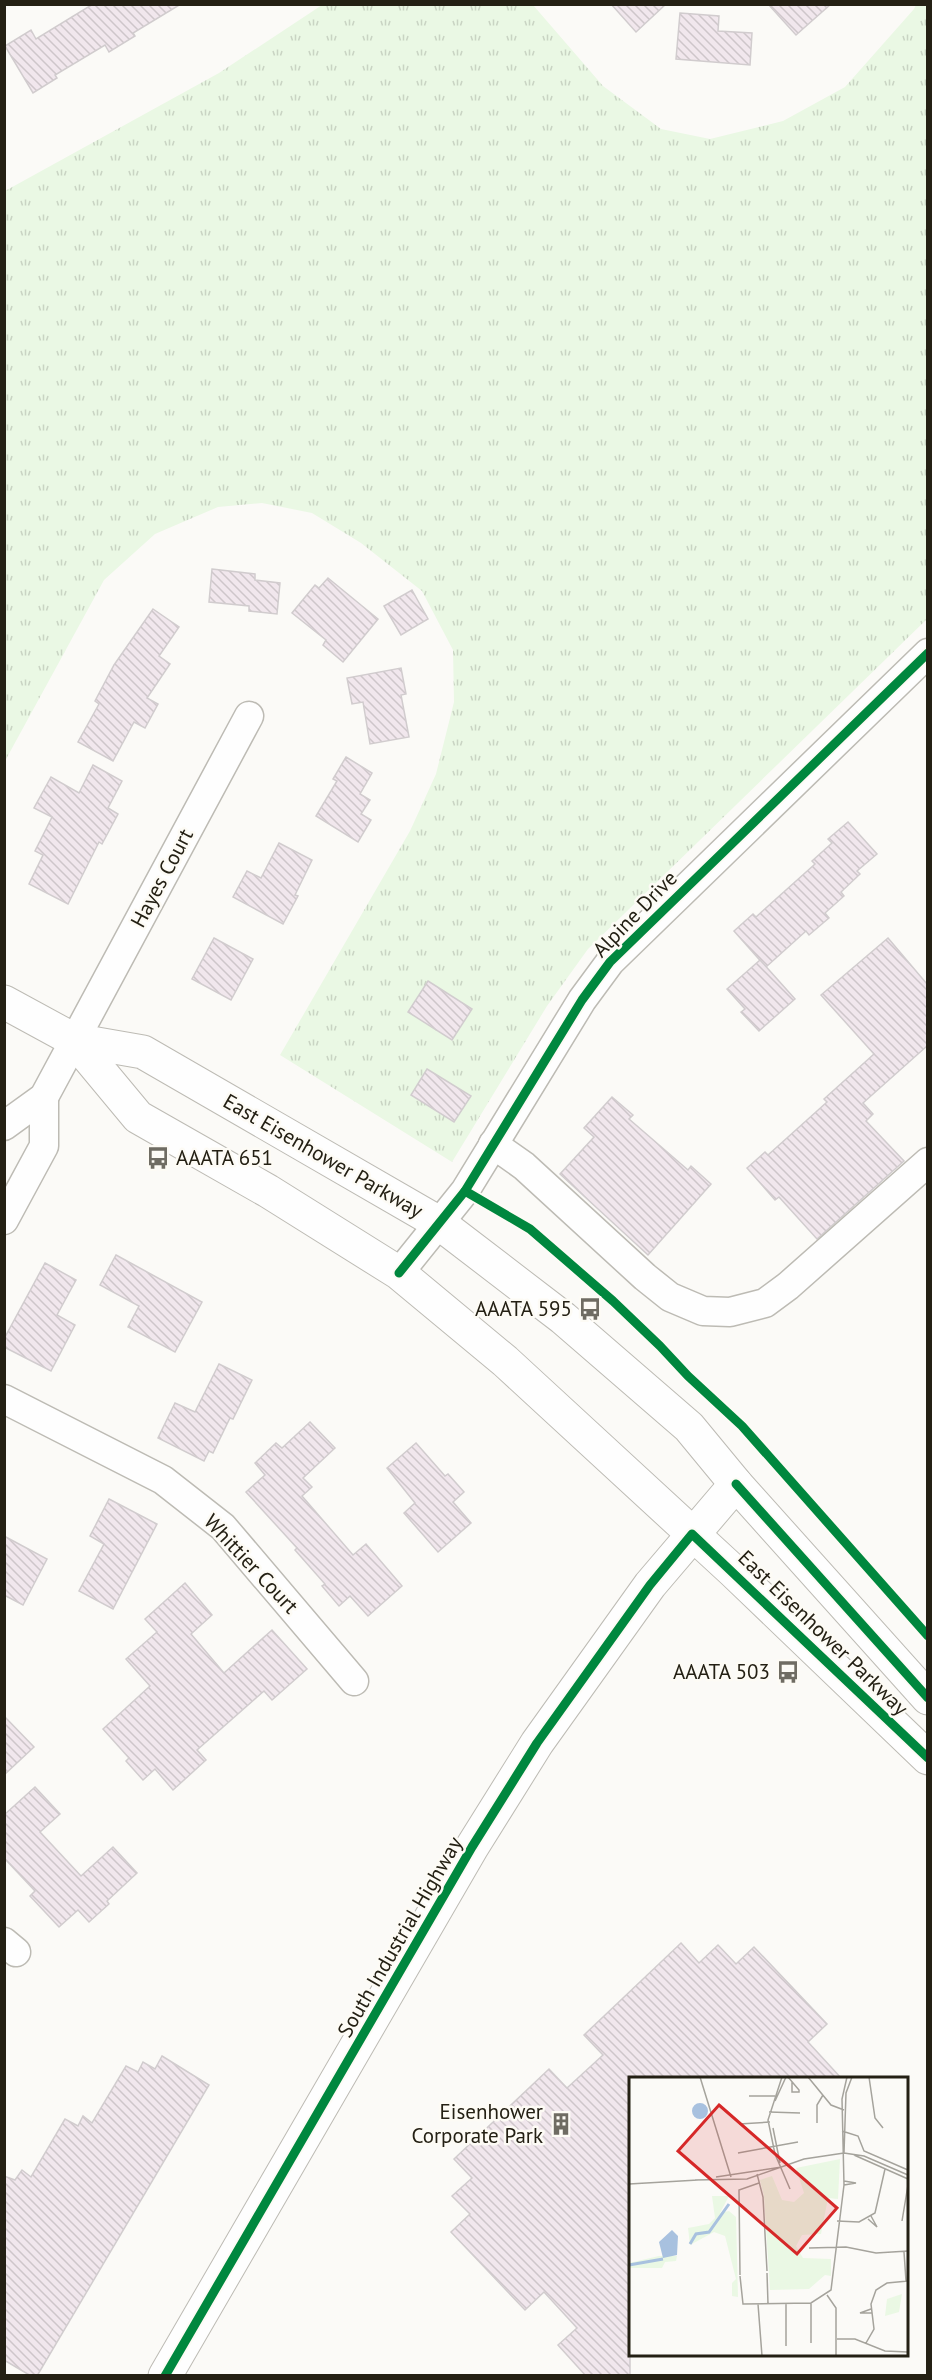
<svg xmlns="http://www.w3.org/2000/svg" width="932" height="2380" viewBox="0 0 932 2380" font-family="'PT Sans',sans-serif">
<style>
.grass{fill:url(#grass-tufts)}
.building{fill:url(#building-back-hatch);stroke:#d1ccce;stroke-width:1.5}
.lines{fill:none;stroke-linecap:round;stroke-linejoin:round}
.minor-casing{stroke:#bdbbb4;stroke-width:31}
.tertiary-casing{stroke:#bdbbb4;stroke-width:35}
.secondary-casing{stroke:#bdbbb4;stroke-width:35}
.minor{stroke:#fefefe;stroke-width:28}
.tertiary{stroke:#fefefe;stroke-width:33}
.secondary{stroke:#fefefe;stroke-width:33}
.cycleway-casing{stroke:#fdfbf5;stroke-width:13}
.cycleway{stroke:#00873e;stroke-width:9}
.labels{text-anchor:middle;stroke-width:5;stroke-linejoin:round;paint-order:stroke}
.street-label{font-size:21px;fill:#242014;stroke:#fdfbf5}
.poi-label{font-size:21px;fill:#242014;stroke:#fdfbf5;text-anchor:end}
.inset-river{fill:none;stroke:#a8c1df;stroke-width:3}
.inset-road{fill:none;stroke:#a5a39c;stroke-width:1.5}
.view{fill:#d62828;fill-opacity:0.15;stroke:#d62828;stroke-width:3}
.inset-edge{fill:none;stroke:#242014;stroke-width:3}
</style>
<defs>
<pattern id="grass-tufts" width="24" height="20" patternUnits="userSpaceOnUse" patternTransform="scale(1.5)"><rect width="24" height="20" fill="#eaf8e4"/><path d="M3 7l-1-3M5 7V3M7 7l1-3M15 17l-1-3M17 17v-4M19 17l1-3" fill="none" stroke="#c9d4c3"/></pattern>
<pattern id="building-back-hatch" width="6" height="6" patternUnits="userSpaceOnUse" patternTransform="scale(1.5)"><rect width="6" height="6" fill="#f1e7ed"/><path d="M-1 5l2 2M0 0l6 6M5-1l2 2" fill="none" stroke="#cec6ca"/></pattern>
</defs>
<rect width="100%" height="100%" fill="#fbfaf7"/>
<!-- grass -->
<polygon class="grass" points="322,5 533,5 603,86 661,129 710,139 783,121 845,87 914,9 916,5 927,5 927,619 588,949 547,1006 452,1162 280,1055 410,831 436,774 454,702 453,650 422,591 361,543 312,513 262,503 218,507 155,534 104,580 5,761 5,191 219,73"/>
<!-- building -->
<g class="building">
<polygon points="93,4 181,4 133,33 135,36 109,52 105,45 55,75 57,78 33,93 5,46 31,30 36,39"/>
<polygon points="611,4 666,4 636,32"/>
<polygon points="768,4 831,4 796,35"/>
<polygon points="680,13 719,16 718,31 752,33 750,65 676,59"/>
<polygon points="212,569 255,574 255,580 280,583 277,614 249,611 249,606 209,602"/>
<polygon points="328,578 378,619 343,662 323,645 326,640 292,613 315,585 319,588"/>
<polygon points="412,590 428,619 401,635 384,606"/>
<polygon points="153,609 179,627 159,656 170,664 147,698 158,704 145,728 134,722 113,761 78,742 99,704 95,701 114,665"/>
<polygon points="401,668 406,694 401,695 409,737 370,744 363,702 352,704 347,678"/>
<polygon points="346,757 372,773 360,794 370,800 361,814 371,820 358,842 316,816 337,781 333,779"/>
<polygon points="93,765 122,781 108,808 118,814 102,844 99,842 68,904 29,884 43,855 35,851 52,817 34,808 51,777 79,793"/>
<polygon points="848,822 877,854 857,871 860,874 841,892 844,896 825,913 829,918 809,935 806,931 766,967 734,931 753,914 756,917 815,864 812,861 832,843 828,839"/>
<polygon points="279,843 312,860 295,895 298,896 283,924 233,897 247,871 261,878"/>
<polygon points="214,938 253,959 231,1000 192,979"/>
<polygon points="888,938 927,984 927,1046 863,1103 873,1114 866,1121 904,1161 817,1239 779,1197 775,1200 747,1168 765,1152 768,1155 827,1102 824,1099 874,1054 821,995"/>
<polygon points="760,960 795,999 759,1031 741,1012 745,1009 727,989"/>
<polygon points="428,981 472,1009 452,1040 408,1012"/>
<polygon points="427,1069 471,1096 454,1122 411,1095"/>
<polygon points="612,1097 633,1115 629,1119 688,1170 691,1166 711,1184 648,1255 560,1174 594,1137 584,1128"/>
<polygon points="116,1255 202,1302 175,1352 128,1327 139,1306 100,1285"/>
<polygon points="45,1263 76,1280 57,1315 75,1325 51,1371 4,1347 4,1339"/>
<polygon points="219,1364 252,1380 233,1419 230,1418 213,1453 209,1451 204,1461 158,1438 175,1403 195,1412"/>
<polygon points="310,1422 335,1448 303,1478 312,1487 302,1496 353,1555 366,1544 402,1586 368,1616 350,1596 339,1606 322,1586 325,1584 295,1550 297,1548 246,1492 265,1475 255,1463 276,1443 282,1448"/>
<polygon points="416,1443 445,1476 448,1474 464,1492 453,1502 471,1523 438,1552 404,1513 415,1503 387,1468"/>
<polygon points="109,1499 157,1524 113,1609 79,1591 104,1544 90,1536"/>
<polygon points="4,1536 47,1559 23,1605 4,1595"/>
<polygon points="185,1583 212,1615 191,1634 224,1673 272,1630 307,1669 272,1700 264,1691 197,1750 206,1760 173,1790 155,1769 143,1780 126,1761 129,1758 103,1729 150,1686 126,1659 157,1632 145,1619"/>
<polygon points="4,1716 34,1747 4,1775"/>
<polygon points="35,1787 60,1814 40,1832 81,1876 113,1847 137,1873 107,1901 109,1904 89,1922 78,1910 59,1927 30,1896 35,1891 4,1858 4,1815"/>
<polygon points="681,1943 699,1963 718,1945 736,1964 754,1947 827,2024 808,2042 842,2079 630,2079 630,2376 586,2376 558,2345 577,2328 544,2292 525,2310 451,2232 470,2214 452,2196 472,2178 454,2159 549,2069 567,2088 603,2055 584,2035"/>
<polygon points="162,2056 209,2085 37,2376 31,2376 4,2360 4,2176 15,2180 22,2170 31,2177 65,2119 78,2126 83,2116 92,2123 126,2066 138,2072 143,2062 155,2069"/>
</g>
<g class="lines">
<!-- minor casing -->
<g class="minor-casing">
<g id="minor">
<polyline points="4,1126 44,1097 249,716"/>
<polyline points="493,1144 524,1166 645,1277 670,1297 703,1311 730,1312 765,1303 788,1286 928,1162"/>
<polyline points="4,1220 44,1146 44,1097"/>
<polyline points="399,1273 465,1191 582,1000 610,962 928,653"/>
<polyline points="4,1399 163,1480 223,1527 354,1681"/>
<polyline points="4,1942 16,1952"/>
</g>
</g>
<!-- tertiary casing -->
<g class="tertiary-casing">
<polyline id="tertiary" points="165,2376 472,1847 537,1743 650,1585 736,1484"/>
</g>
<!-- secondary casing -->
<g class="secondary-casing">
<g id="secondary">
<polyline points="4,1002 74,1040 143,1052 439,1223 563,1318 689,1427 736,1484 928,1698"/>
<polyline points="74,1040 138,1117 268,1191 399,1273 505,1361 733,1571 928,1758"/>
</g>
</g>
<!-- minor -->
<use href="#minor" class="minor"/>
<!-- tertiary -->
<use href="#tertiary" class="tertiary"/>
<!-- secondary -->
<use href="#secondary" class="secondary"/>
<!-- cycleway casing -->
<g class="cycleway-casing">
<g id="cycleway">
<polyline points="465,1191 530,1229 613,1301 660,1346 688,1376 742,1426 928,1636"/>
<polyline points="399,1273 465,1191 582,1000 610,962 928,653"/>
<polyline points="736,1484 928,1698"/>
<polyline points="165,2376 472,1847 537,1743 650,1585 692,1534 928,1758"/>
</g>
</g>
<!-- cycleway -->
<use href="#cycleway" class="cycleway"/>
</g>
<!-- icons -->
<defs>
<g id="bus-bare" transform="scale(1.8)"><path d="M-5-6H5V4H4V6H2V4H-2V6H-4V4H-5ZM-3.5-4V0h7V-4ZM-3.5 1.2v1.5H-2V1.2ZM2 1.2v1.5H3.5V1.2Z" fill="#6f6c63" stroke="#fdfbf5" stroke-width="2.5" paint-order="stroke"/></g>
<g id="building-bare" transform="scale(1.8)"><path d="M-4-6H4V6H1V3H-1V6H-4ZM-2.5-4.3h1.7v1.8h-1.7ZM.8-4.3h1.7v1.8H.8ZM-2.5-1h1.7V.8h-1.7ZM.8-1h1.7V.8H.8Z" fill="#6f6c63" stroke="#fdfbf5" stroke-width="2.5" paint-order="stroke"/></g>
</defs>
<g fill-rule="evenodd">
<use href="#bus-bare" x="158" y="1158"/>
<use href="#bus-bare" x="590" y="1309"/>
<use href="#bus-bare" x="788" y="1672"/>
<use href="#building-bare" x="561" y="2124"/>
</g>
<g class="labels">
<!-- street labels -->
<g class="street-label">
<text transform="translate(162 878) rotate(-62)" y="7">Hayes Court</text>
<text transform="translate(635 914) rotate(-46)" y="7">Alpine Drive</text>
<text transform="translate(323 1156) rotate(30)" y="7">East Eisenhower Parkway</text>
<text transform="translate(251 1564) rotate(47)" y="7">Whittier Court</text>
<text transform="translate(823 1633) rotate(44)" y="7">East Eisenhower Parkway</text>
<text transform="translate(400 1937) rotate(-60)" y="7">South Industrial Highway</text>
</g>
<!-- poi labels -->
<g class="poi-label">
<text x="176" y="1165" text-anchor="start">AAATA 651</text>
<text x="572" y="1316">AAATA 595</text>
<text x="770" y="1679">AAATA 503</text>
<text x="543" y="2119">Eisenhower<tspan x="543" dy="24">Corporate Park</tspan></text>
</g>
</g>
<!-- overview -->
<g transform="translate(629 2077)">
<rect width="279" height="279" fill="#fbfaf7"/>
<path d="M211 82 209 122 199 121 192 157 173 158 167 169 174 181 202 182V199L196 198 180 212 141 213 135 119 131 103 143 99 153 123 165 125 175 116 167 91Z" fill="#eaf8e4"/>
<path d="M83 119H100L91 136 100 134 107 140 109 220 103 219V206L107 202 96 159 85 155 61 168 59 151 80 147 86 141ZM30 179H48L47 184 36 185 33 191H0V186ZM273 217 270 235 256 239 258 222Z" fill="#eaf8e4"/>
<path d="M63 34a8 8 0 1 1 16 0a8 8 0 1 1-16 0ZM43 153 49 159 48 178 34 181 30 165Z" fill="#a8c1df"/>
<path class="inset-river" d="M61 167 67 157 80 155 100 127M0 188 34 182"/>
<path class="inset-road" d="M71 0 102 100M153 0 139 43 146 77 161 112M159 0 170 13V15H163V5M179 0 202 28 215 33M240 0 246 41 254 51M120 19H146M146 24 157 0M140 35 171 36M188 46V28L194 18M110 47 141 45M144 51 151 86M213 54 229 59 235 74 279 93M109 76 169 65M215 76 217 16 223 0M225 78 279 102M128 97 134 120 138 194M87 100 153 90M66 103 118 102 175 82 215 76 235 79 279 98M0 107 69 103M215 108 227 106 215 104M239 142 248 150 242 139M208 144 230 145 246 136 256 92M273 144 279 108M180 171 217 170 247 176 279 174M275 175 277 204M138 196 139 227M111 198 110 113 130 106M111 199 114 227 182 226 202 213 215 108 213 22 218 0M198 218 207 231V279M182 226V266M129 227 133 279M157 227V269M242 232 231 236H243M208 262H226L256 274 279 275M237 266 245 252 242 227 247 213 258 206 279 204"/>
<path class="view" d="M90 28 208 131 168 177 49 74Z"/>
<rect width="279" height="279" class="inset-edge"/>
</g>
<!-- border -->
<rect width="932" height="2380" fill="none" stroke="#242014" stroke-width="12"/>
</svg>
